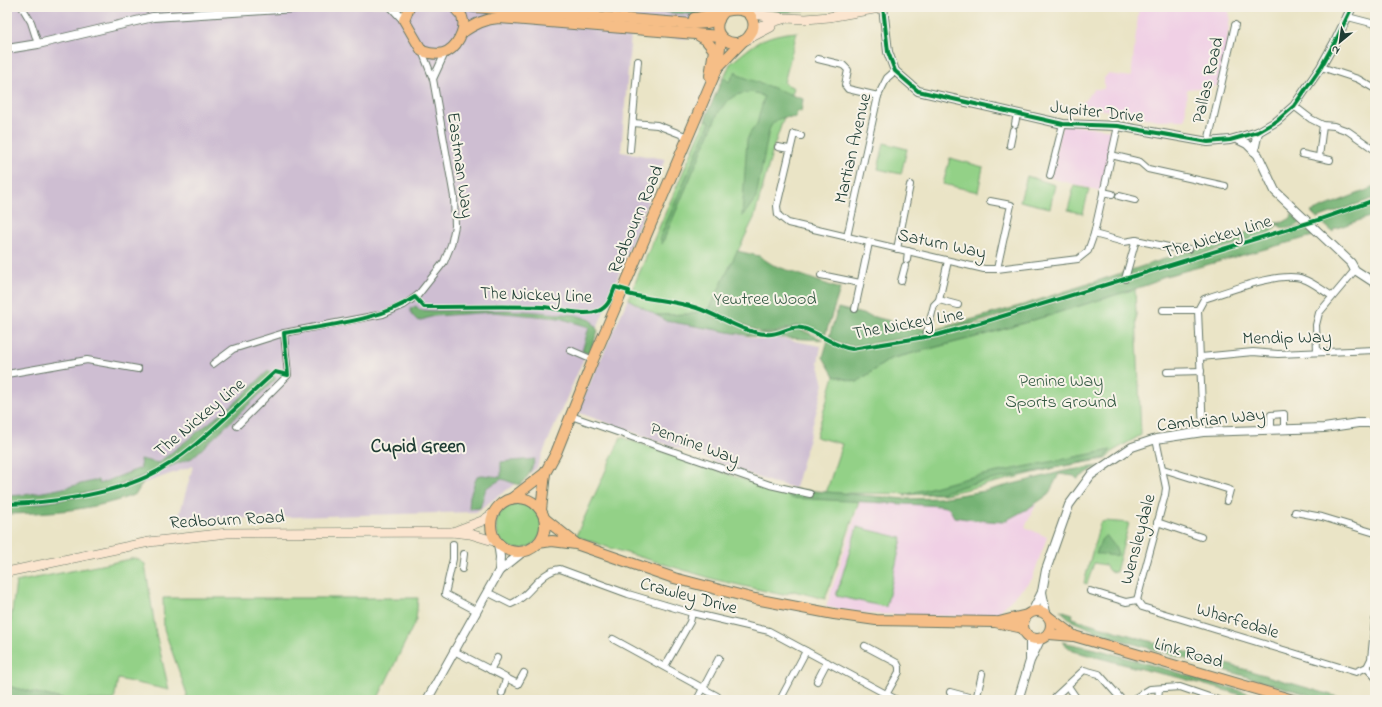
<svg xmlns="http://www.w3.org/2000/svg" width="1382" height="707" viewBox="0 0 1382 707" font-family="'Indie Flower',sans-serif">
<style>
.built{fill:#f0d0e5}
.industrial{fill:#cebed2}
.green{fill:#93d187;stroke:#59875e}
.forest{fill:#76b374;stroke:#4a7854}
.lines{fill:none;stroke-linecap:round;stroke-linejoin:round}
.minor-casing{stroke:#667767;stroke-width:8}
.tertiary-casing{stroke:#667767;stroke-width:10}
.secondary-casing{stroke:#667767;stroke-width:10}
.primary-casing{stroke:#667767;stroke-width:12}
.minor{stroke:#fff;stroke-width:6}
.tertiary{stroke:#fff;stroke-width:8}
.secondary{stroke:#fbe5cf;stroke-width:9}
.primary{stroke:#f6be87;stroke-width:10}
.cycleway-casing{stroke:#f7f3e8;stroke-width:6}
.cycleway{stroke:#00873e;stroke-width:4}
.labels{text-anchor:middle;stroke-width:4;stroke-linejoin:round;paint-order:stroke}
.street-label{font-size:18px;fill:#1f3d34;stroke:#f7f3e8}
.park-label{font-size:18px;fill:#365b45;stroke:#f7f3e8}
.neighbourhood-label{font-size:19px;font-weight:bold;fill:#1f3d34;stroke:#f7f3e8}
</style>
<rect width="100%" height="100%" fill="#f7f3e8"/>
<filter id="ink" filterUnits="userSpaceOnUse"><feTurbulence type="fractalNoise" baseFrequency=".025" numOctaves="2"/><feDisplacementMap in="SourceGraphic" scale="8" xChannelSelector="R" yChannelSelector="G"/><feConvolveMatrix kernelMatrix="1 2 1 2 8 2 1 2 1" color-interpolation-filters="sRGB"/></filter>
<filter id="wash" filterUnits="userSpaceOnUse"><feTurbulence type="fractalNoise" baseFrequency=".012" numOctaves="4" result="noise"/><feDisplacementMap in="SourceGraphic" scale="16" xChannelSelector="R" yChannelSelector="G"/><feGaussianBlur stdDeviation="0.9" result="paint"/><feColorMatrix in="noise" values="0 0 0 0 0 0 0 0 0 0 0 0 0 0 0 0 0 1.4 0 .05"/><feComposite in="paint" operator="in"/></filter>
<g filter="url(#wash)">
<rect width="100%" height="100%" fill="#eae4c6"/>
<!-- built -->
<g class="built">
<polygon points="1139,7 1228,7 1230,16 1225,59 1217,86 1187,89 1185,120 1158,120 1082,106 1084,101 1094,89 1104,89 1104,78 1108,74 1131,77"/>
<polygon points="1062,124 1113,130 1101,191 1050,178"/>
<polygon points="860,502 941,506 949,508 954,517 1000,522 1037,503 1025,527 1047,537 1032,579 994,617 873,614 826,607"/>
</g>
<!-- industrial -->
<g class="industrial">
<polygon points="7,7 723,7 688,39 631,34 621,152 665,159 600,321 536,469 476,512 178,520 193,466 133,487 17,513 7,491"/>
<polygon points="628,299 643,302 725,331 761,340 773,337 821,346 818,362 824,384 795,488 771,482 577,412"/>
</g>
<!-- green -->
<g class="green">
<path d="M797 32 784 83 794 88 774 146 754 218 710 308 691 314 656 315 628 299 730 64C756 43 762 35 797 32Z"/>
<polygon points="884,143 907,149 901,174 878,169"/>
<polygon points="950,158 983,167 978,192 943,184"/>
<polygon points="1027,176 1055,185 1050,208 1020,201"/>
<polygon points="1074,186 1089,189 1083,214 1068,210"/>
<polygon points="1135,289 1141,435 1113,451 1106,459 1059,467 946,494 826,493 842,444 816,437 834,376 857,382 890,359 991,333"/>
<polygon points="621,437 768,488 814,499 859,501 825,599 794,591 783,595 717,580 610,548 576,536"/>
<circle cx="519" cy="526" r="23"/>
<polygon points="1105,521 1129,523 1116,572 1109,571 1105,565 1094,563 1087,584 1084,583 1100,523"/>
<polygon points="857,527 902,538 886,607 836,596"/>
<polygon points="136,558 145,564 156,634 169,690 118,679 114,700 66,700 7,686 7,650 16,582"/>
<polygon points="163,598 418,598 416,620 377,700 186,700 187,694 164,629"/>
</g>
<!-- forest -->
<g class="forest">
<polygon points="579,7 715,7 704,15"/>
<polygon points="760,7 801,7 805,11 768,13"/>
<path d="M736 71 738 75 803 99 801 112 797 111 796 118C783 116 774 118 769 130L756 198 742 217 747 140 750 133 757 124 764 97 759 94 751 92 736 95 727 101 718 113 662 244 660 237 710 122 705 119 723 77 729 82Z"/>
<polygon points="1375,187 1375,198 1317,218 1311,212"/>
<polygon points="1375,202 1375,215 1334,229 1333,232 1321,222"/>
<path d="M1292 214 1301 223C1294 226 1285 232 1278 225L1291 218Z"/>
<path d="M1282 221C1275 226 1275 230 1266 235L976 323 937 333 854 346 843 345 829 337 838 308 931 331 1023 305Z"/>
<polygon points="1303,226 1313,236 1162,277 1155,282 1135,289 991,333 890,359 857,382 834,376 823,357 828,340 843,348 850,349 937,336 977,326"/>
<path d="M737 251 759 256 773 265 840 289 825 336 796 326 774 333H762L722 315C738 324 756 338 775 334 783 333 789 328 797 328L824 340 751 336 667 321 656 315 691 314 710 308Z"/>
<polygon points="416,306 420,310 433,311 508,310 576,315 591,320 598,331 589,354 582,351 589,327 559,318 493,312 434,316 418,321 412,315 410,309"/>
<path d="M269 370 276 379 192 458 108 489 35 502 7 503V496C39 495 67 487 98 480L99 484 141 468 140 459 158 463 237 401Z"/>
<polygon points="1111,450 1105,458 971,484 941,493 904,495 967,478"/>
<path d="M535 459C532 469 528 479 519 485L502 479 486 488 480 508 469 509 470 496 477 476 482 475 501 477V462Z"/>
<polygon points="1098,466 1077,479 1074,476 1059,474 1048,495 1029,508 1003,522 974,520 954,517 949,508 941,506 791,498 784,492 791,494 793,489 906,499 939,498 985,491 1065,471"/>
<path d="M146 477 136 494C96 510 50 513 7 514V505L36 504 100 493Z"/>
<path d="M1106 535 1116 548 1118 555C1110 557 1103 553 1096 554L1101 540Z"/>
<polygon points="1060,610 1073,614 1072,618 1348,700 1326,700 1104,635 1072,621"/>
<polygon points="1062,642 1100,650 1272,700 1249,700 1238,694 1177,677 1145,670 1073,651"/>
<polygon points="7,686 66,700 7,700"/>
</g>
</g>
<g filter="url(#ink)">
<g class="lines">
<!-- minor casing -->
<g class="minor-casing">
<g id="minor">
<polyline points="22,7 31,22 38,44"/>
<polyline points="1348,17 1375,24"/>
<polyline points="818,59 843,65 848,70 845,85 848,89 878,96"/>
<polyline points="1321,67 1358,79 1375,89"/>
<polyline points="433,79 445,53"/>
<polyline points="1294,106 1311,119 1323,125 1334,126 1348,131 1375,150"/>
<polyline points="633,123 657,125 688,137"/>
<polyline points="1015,124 1017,114"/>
<polyline points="801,136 794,134 777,206 778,215 788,223 984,269 997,269 1078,259 1088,251 1094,234 1118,126"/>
<polyline points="1208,142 1235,25"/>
<polyline points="1010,145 1013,130"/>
<polyline points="778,147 789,149"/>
<polyline points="630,150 638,61"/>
<polyline points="1302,154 1330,160"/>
<polyline points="1111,155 1140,162 1148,169 1225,186"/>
<polyline points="1319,157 1323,125"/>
<polyline points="1050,176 1063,124"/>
<polyline points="1103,192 1112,194"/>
<polyline points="1119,196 1135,200"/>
<polyline points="990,201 1011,205 997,269"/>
<polyline points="1094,234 1124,242 1136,240 1173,248 1189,249"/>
<polyline points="847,237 878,96 887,78 895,71"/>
<polyline points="897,249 910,185"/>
<polyline points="907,260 908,251"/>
<polyline points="821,275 860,283"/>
<polyline points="1125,279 1136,240"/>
<polyline points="901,281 905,266"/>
<polyline points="939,300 958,305"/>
<polyline points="855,309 869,243"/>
<polyline points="1163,310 1198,310"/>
<polyline points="926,336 934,305 939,300 948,261"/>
<polyline points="570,350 593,360"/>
<polyline points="1317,352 1316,325 1319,313 1355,270"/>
<polyline points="1201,357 1253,352 1278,354 1375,350"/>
<polyline points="213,364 233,349 284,333 383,314 404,305 418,295 444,262 451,245 455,226 454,197 433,79 422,51"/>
<polyline points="1167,372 1201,371"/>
<polyline points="7,374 87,360 138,369"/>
<polyline points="571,416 770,485 810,494"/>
<polyline points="237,426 288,375 284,333"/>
<polyline points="1271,429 1271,415 1284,414 1284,428"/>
<path d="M1203 432 1198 310 1204 299C1226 292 1282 270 1303 279 1313 282 1323 291 1332 296"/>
<polyline points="1163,469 1230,490 1227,501"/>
<polyline points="1295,512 1322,517 1375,533"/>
<polyline points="1157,522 1201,537"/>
<polyline points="453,544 453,559 445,594 475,610"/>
<polyline points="462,569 464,554"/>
<polyline points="1090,591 1126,602 1137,600 1142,607 1356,672 1367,667 1375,677"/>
<path d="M487 592 511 604C530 597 539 571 560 569L628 594 692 613 769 631 897 700"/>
<polyline points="1137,600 1165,495 1166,488 1156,439"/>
<polyline points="613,639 717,696"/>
<polyline points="865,646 897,663 899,667 899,672 883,700"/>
<polyline points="454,651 518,684 524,673"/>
<polyline points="665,666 690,622 692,613"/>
<polyline points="1367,667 1371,659 1375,620"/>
<polyline points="490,670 497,658"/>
<polyline points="817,681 827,662"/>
<polyline points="1068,686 1077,699"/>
<polyline points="950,692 976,699"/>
<polyline points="502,693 506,679"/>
<polyline points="1056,696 1084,670 1099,674 1122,700"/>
<polyline points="698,698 719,658"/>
<polyline points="780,700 806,651"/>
<polyline points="976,700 982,674"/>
<polyline points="1132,700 1150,689 1180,687 1218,700"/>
<polyline points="1158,700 1159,689"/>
</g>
</g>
<!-- tertiary casing -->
<g class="tertiary-casing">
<g id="tertiary">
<polyline points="392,7 404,20"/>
<polyline points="883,7 888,52 895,71 918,91 1063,124 1118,126 1208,142 1230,140 1258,132 1277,121 1294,106 1321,67 1336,40 1352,7"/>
<polyline points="7,49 38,44 153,17 312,7"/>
<polyline points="1237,139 1247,144 1258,155 1275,191 1351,263 1355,270 1375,283"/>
<polyline points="1254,151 1258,132"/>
<polyline points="498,543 500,557 499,571"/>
<polyline points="1042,592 1046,613"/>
<polyline points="1032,612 1042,592 1046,570 1069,505 1091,475 1132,447 1156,439 1203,432 1324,428 1358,423 1375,423"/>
<polyline points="1030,637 1030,658"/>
<polyline points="427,700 499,571 524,551"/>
<polyline points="1018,700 1030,661 1040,640"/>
</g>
</g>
<!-- secondary casing -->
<g class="secondary-casing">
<g id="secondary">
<polyline points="750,14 779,17"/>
<polyline points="753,28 786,18 806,19 829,17 885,7"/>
<polyline points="746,40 771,27"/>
<polyline points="453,532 482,521 494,513"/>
<polyline points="7,572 149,542 227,533 452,532 470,534 497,542"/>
</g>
</g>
<!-- primary casing -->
<g class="primary-casing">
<g id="primary">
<path d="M409 7 404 20 422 51C428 53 436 55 443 53 456 50 467 29 462 17 461 14 456 10 454 7"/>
<polyline points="473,7 693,24 707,23 719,20"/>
<path d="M694 18C711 17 743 0 752 18 754 23 754 29 751 33 739 56 701 35 725 11"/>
<path d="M463 32C475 24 485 19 499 18L720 36"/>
<polyline points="698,35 706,40 714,50 710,76"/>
<polyline points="718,65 721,38"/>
<circle cx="518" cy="525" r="27"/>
<polyline points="511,499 545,473"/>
<polyline points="541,510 545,473 556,453 593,360 713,78 718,67 743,41"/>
<polyline points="545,519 575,543"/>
<polyline points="538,543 552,541 576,544 674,578 755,599 834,614 876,620 995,622 1023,628"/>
<circle cx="1037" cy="625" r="14"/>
<polyline points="1050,618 1074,636"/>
<polyline points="999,622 1027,615"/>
<polyline points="1049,634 1074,636 1293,700"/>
</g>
</g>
<!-- minor -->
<use href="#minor" class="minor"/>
<!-- tertiary -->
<use href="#tertiary" class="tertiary"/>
<!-- secondary -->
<use href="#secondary" class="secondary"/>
<!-- primary -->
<use href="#primary" class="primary"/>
<!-- cycleway casing -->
<g class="cycleway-casing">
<g id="cycleway">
<polyline points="883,7 888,52 895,71 918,91 1063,124 1118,126 1208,142 1230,140 1258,132 1277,121 1294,106 1321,67 1336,40 1352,7"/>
<path d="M7 504C50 503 107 495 146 477 192 456 237 405 275 372L288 375 284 333C326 325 380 321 415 297L424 307C464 307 503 306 543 307 560 308 582 317 598 311 609 307 611 297 615 287L629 291 628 294C651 300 675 301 697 308 720 316 742 332 766 334 779 336 789 325 802 328 819 332 834 347 852 349L937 335 980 323 1318 220 1375 200"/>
</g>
</g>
<!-- cycleway -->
<use href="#cycleway" class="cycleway"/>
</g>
</g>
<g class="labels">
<!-- street labels -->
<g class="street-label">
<text transform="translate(1207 80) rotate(-77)" y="6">Pallas Road</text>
<text transform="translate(1097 111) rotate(6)" y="6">Jupiter Drive</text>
<text transform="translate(852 148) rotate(-77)" y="6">Martian Avenue</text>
<text transform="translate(461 165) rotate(82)" y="6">Eastman Way</text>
<text transform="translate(635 219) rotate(-67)" y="6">Redbourn Road</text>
<text transform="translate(1217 236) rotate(-17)" y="6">The Nickey Line</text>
<text transform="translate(942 243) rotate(12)" y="6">Saturn Way</text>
<text transform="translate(536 294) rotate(2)" y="6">The Nickey Line</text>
<text transform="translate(908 323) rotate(-10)" y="6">The Nickey Line</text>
<text transform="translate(1287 337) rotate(-1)" y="6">Mendip Way</text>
<text transform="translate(199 417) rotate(-40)" y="6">The Nickey Line</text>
<text transform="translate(1211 419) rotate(-6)" y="6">Cambrian Way</text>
<text transform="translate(695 443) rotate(20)" y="6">Pennine Way</text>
<text transform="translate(227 519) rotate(-3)" y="6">Redbourn Road</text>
<text transform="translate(1137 539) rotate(-75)" y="6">Wensleydale</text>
<text transform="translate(689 595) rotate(15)" y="6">Crawley Drive</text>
<text transform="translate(1238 620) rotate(17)" y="6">Wharfedale</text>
<text transform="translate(1189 652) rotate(16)" y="6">Link Road</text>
</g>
<!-- park labels -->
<g class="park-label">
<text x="765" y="304">Yewtree Wood</text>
<text x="1061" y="386">Penine Way<tspan x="1061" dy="21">Sports Ground</tspan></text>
</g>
<!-- neighbourhood labels -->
<g class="neighbourhood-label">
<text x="418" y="452">Cupid Green</text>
</g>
</g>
<!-- margin -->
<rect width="1382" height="707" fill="none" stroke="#f7f3e8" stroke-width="24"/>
<!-- north arrow -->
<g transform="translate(1340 42) rotate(209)" stroke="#f7f3e8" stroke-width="3" paint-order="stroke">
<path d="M0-3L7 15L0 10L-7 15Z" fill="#1f3d34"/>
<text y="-6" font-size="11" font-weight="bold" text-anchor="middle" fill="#1f3d34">N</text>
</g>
</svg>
